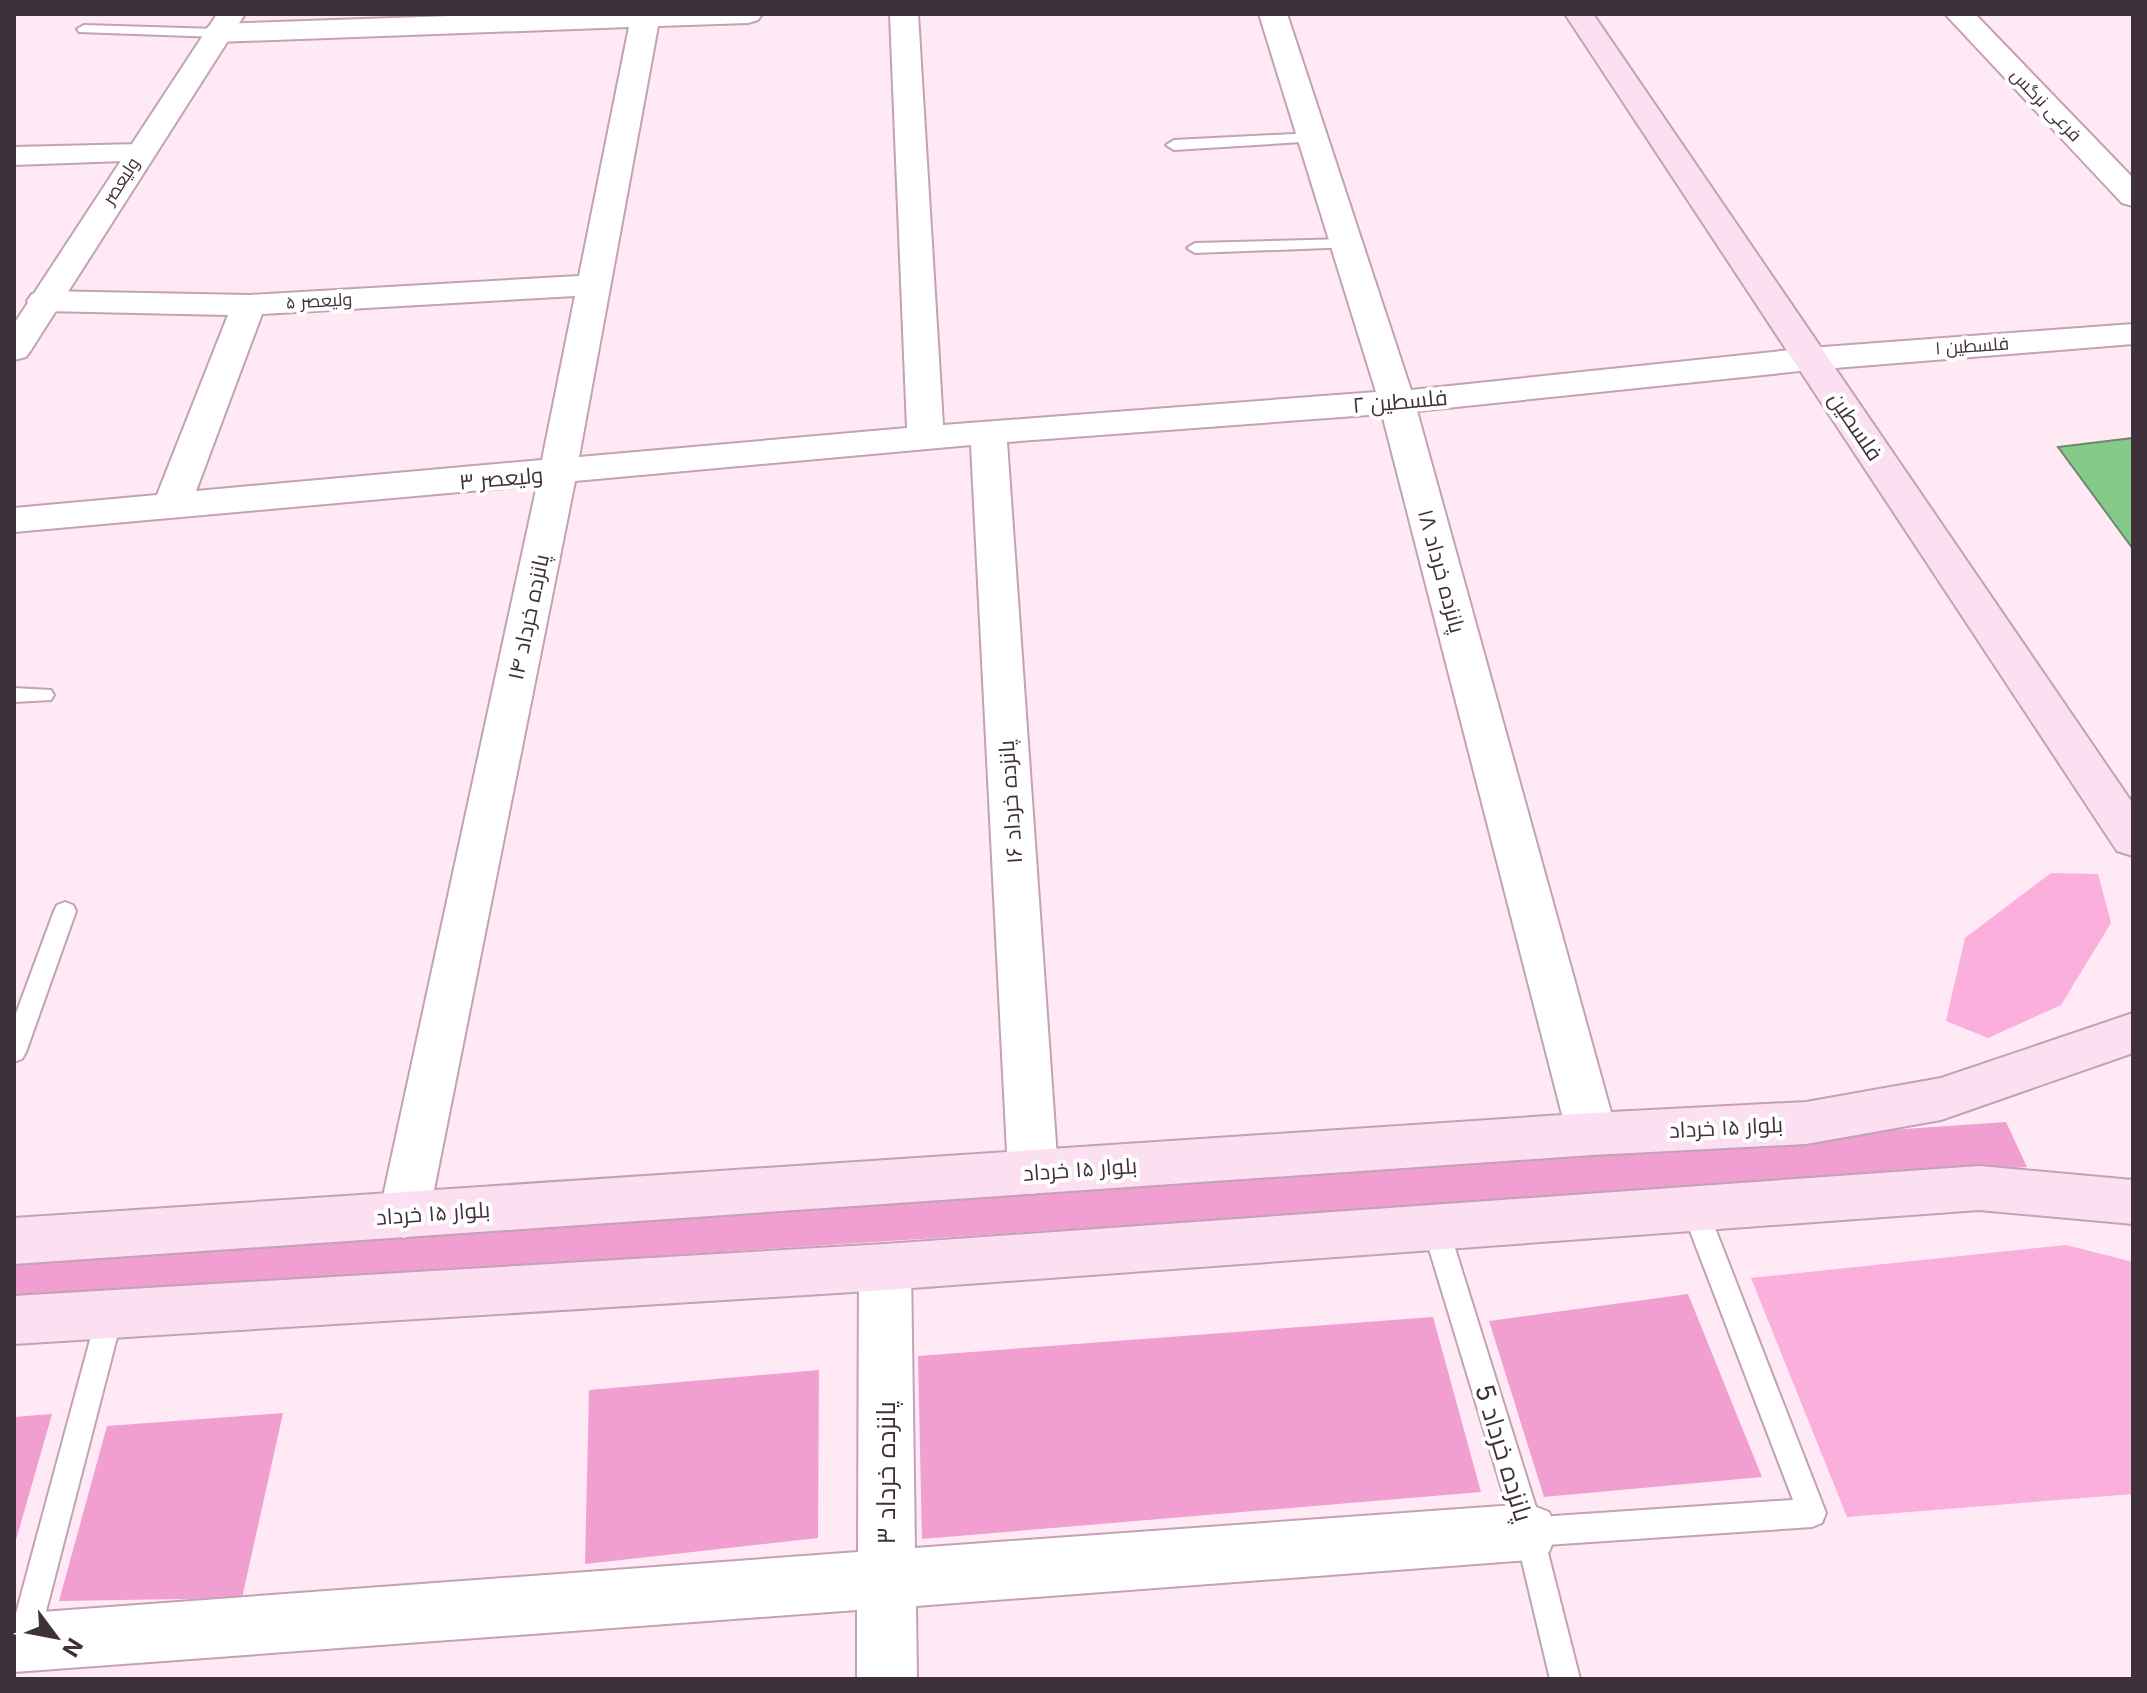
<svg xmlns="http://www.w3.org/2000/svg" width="2147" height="1693" viewBox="0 0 2147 1693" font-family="Inter,Cairo,sans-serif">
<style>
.green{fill:#fbafdd}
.forest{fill:#f09fd0}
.building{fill:#86ca89;stroke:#6e876f;stroke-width:2}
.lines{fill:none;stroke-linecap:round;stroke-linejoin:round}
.service-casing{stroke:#c2a2b4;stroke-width:4}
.minor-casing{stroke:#c2a2b4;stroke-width:4}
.tertiary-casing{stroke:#c2a2b4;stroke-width:4}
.secondary-casing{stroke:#c2a2b4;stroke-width:4}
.service{fill:#fff;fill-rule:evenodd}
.minor{fill:#fff;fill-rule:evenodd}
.tertiary{fill:#fff;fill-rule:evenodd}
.secondary{fill:#fce0f1;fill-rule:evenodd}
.labels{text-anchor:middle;stroke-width:8;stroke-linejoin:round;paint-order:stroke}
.far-street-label{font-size:18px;fill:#3f3139;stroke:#fff}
.street-label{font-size:22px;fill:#3f3139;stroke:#fff}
.near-street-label{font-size:26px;fill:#3f3139;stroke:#fff}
</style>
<rect width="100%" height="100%" fill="#fee9f5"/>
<!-- green -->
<g class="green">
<polygon points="2051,873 2098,874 2111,923 2061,1005 1988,1038 1946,1021 1965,938"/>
<polygon points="2066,1245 2133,1262 2133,1494 1847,1517 1751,1278"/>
</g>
<!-- forest -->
<g class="forest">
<polygon points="2006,1122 2027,1167 14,1298 14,1260"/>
<polygon points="1688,1294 1762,1477 1544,1497 1489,1321"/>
<polygon points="1433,1317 1481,1492 922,1539 918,1356"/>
<polygon points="819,1370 818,1538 585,1564 589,1390"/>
<polygon points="283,1413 242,1598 59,1601 107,1426"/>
<polygon points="52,1414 14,1547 14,1417"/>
</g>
<!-- building -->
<polygon class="building" points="2133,438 2133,549 2058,447"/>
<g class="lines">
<!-- service casing -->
<g class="service-casing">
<g id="service">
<polygon points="84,25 218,29 225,33 218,37 79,32 77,29"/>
<polygon points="1313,133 1321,138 1318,141 1174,150 1166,145 1174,140"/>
<polygon points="1346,239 1354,244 1352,247 1195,253 1187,248 1195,243"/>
<polygon points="14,688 51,690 54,695 51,700 14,702"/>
<polygon points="65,902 73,905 76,911 26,1052 22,1059 14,1062 14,1019 54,911 57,905"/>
<polygon points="1695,1199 1704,1202 1708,1210 1826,1513 1822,1523 1812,1527 1546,1545 1580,1679 1550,1679 1515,1532 1423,1229 1427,1221 1436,1218 1445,1221 1449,1229 1539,1517 1793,1500 1682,1210 1686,1202"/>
<polygon points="110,1302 119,1305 123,1314 38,1642 33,1652 23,1657 14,1653 14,1621 97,1314 101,1305"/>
</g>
</g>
<!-- minor casing -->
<g class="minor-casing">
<g id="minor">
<path d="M509 14H762L758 20 748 23 658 26 579 457 907 428 890 14H918L943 425 1376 392 1259 14H1287L1411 390 1810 348 2133 324V344L1810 370 1417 411 1617 1134 1609 1149 1592 1155 1575 1149 1567 1134 1382 414 1007 442 1058 1172 1051 1187 1033 1194 1015 1187 1008 1172 971 445 575 481 429 1215 422 1231 404 1238 386 1231 379 1215 537 485 14 532V508L157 495 228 315 44 311 32 308 27 301 32 294 44 291 249 295 579 276 629 27 218 42 208 39 204 33 208 27 218 24ZM575 296 542 460 196 491 262 314Z"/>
<polygon points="1945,14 1975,14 2133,178 2133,206 2122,203"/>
<polygon points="139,144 150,146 154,153 150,160 14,165 14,147"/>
<polygon points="885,1244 903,1250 911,1267 915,1548 1529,1504 1549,1512 1557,1532 1549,1552 1529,1560 916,1606 917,1679 857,1679 857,1610 14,1672 14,1614 858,1552 859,1267 867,1250"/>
</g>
</g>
<!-- tertiary casing -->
<g class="tertiary-casing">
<polygon id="tertiary" points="217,14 245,14 31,350 26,357 14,360 14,324"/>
</g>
<!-- secondary casing -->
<g class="secondary-casing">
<g id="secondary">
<polygon points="1565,14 1593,14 2133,804 2133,856 2117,851"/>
<polygon points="2133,1013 2133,1053 1941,1120 1806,1144 1592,1155 14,1264 14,1218 1592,1113 1806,1102 1941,1078"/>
<polygon points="1979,1166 2133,1180 2133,1224 1979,1210 885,1290 14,1344 14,1296 885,1244"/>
</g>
</g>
<!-- service -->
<use href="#service" class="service"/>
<!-- minor -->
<use href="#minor" class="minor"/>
<!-- tertiary -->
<use href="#tertiary" class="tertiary"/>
<!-- secondary -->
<use href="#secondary" class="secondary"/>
</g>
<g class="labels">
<!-- far-street labels -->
<g class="far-street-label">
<text transform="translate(2046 105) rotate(46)" y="6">فرعی نرگس</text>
<text transform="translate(121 181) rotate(-57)" y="6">ولیعصر</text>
<text transform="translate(319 301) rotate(-3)" y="6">ولیعصر ۵</text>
<text transform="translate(1972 346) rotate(-4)" y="6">فلسطین ۱</text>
</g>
<!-- street labels -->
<g class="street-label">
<text transform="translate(1400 401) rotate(-5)" y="8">فلسطین ۲</text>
<text transform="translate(1856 426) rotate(56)" y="8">فلسطین</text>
<text transform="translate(501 478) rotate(-5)" y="8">ولیعصر ۳</text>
<text transform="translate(1442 571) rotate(75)" y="8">پانزده خرداد ۱۸</text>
<text transform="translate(528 617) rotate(-78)" y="8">پانزده خرداد ۱۴</text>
<text transform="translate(1010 802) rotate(-94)" y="8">پانزده خرداد ۱۶</text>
<text transform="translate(1726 1127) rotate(-3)" y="8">بلوار ۱۵ خرداد</text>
<text transform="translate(1080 1169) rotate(-4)" y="8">بلوار ۱۵ خرداد</text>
<text transform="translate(433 1213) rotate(-4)" y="8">بلوار ۱۵ خرداد</text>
</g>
<!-- near-street labels -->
<g class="near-street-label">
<text transform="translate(1504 1453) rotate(73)" y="9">پانزده خرداد 5</text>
<text transform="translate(886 1473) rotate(-90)" y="9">پانزده خرداد ۳</text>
</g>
</g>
<!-- border -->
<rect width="2147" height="1693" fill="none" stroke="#3f3139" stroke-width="32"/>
<!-- north arrow -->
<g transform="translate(56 1637) rotate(122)" stroke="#ffffff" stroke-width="6" paint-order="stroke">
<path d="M0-6L14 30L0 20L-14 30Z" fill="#3f3139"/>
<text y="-12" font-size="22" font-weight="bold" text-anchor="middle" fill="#3f3139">N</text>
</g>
</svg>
